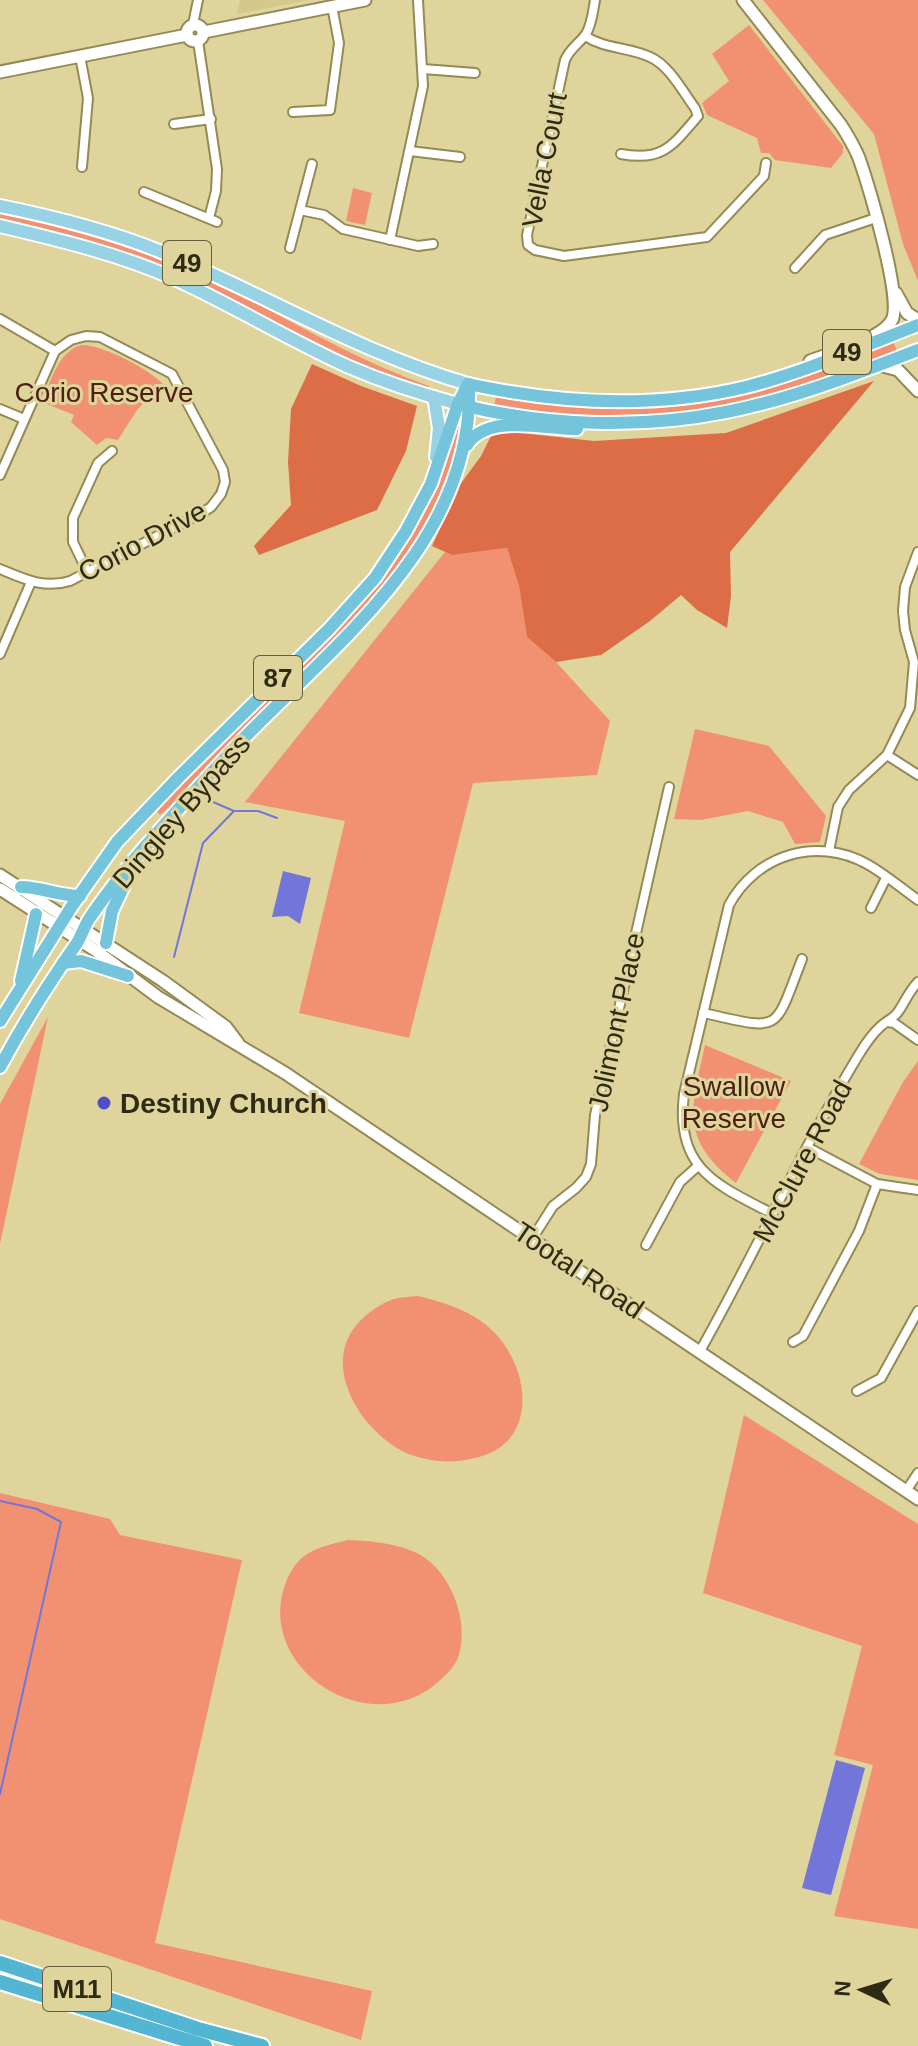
<svg xmlns="http://www.w3.org/2000/svg" width="918" height="2046" viewBox="0 0 918 2046" font-family="Helvetica,sans-serif">
<style>
.built{fill:#d4c98a}
.green{fill:#f19171}
.forest{fill:#dd6d47}
.water{fill:#7276d9}
.lines{fill:none;stroke-linecap:round;stroke-linejoin:round}
.stream{stroke:#7276d9;stroke-width:2}
.minor-casing{stroke:#948a55;stroke-width:12}
.secondary-casing{stroke:#948a55;stroke-width:15}
.primary-casing{stroke:#fff;stroke-width:16}
.trunk-casing{stroke:#fff;stroke-width:16}
.motorway-casing{stroke:#fff;stroke-width:18}
.minor{stroke:#fff;stroke-width:8}
.secondary{stroke:#fff;stroke-width:11}
.primary{stroke:#97d3e4;stroke-width:12}
.trunk{stroke:#74c4db;stroke-width:12}
.motorway{stroke:#52b6d2;stroke-width:14}
.poi-dot{fill:#514dc4;stroke:#ded49c;stroke-width:3}
.labels{text-anchor:middle;stroke-width:6;stroke-linejoin:round;paint-order:stroke}
.shield{fill:#ded49c;stroke:#635d3d;stroke-width:2}
.shield-label{font-size:26px;font-weight:bold;fill:#2e2a14}
.street-label{font-size:28px;fill:#2e2a14;stroke:#ded49c}
.park-label{font-size:28px;fill:#4c2010;stroke:#ded49c}
.poi-label{font-size:28px;font-weight:bold;fill:#2e2a14;stroke:#ded49c;text-anchor:start}
</style>
<rect width="100%" height="100%" fill="#ded49c"/>
<!-- built -->
<polygon class="built" points="240,0 309,0 237,14"/>
<!-- green -->
<g class="green">
<polygon points="763,0 918,0 918,281 903,244 874,134"/>
<polygon points="749,25 843,146 843,153 831,168 775,160 769,153 761,153 757,138 707,115 702,103 729,81 712,54"/>
<polygon points="353,188 372,193 365,225 346,221"/>
<path d="M0 213C76 230 151 247 220 284 291 321 354 359 429 386L428 390 348 360 167 269 86 241 0 220Z"/>
<path d="M892 339 898 353C871 364 844 376 817 384 707 416 607 424 494 406L496 397 590 407 668 404Z"/>
<path d="M81 345C101 344 149 369 163 384L137 410 118 440 106 438 97 445 71 422 74 415 42 402C51 381 58 352 81 345Z"/>
<path d="M458 423 465 425C453 466 438 506 415 543 386 590 346 629 307 668 267 708 226 749 187 791L160 815 157 811C200 765 244 721 288 676 369 594 427 538 458 423Z"/>
<polygon points="507,548 519,586 527,637 556,662 610,721 597,775 473,783 409,1038 299,1013 345,821 245,802 445,552 452,555"/>
<polygon points="695,729 769,746 826,816 820,842 795,844 783,822 748,811 701,820 674,819"/>
<polygon points="48,1017 0,1244 0,1104"/>
<path d="M705 1045 791 1081 736 1183C679 1139 691 1108 705 1045Z"/>
<polygon points="918,1061 918,1180 880,1174 859,1164 903,1082"/>
<path d="M418 1296C446 1303 473 1311 494 1332 531 1370 539 1444 475 1458 451 1464 427 1462 404 1452 358 1429 317 1360 363 1318 371 1311 383 1302 394 1299 401 1297 410 1297 418 1296Z"/>
<polygon points="744,1415 918,1524 918,1929 834,1916 873,1765 834,1755 862,1646 703,1593"/>
<polygon points="0,1493 110,1519 120,1535 242,1560 155,1943 372,1991 361,2040 0,1919"/>
<path d="M348 1540C372 1541 396 1543 419 1554 451 1572 469 1620 459 1655 455 1668 442 1679 432 1687 361 1739 254 1664 286 1582 289 1574 296 1562 303 1557 316 1547 332 1544 348 1540Z"/>
</g>
<!-- forest -->
<g class="forest">
<polygon points="312,364 361,386 417,406 406,451 377,510 259,555 254,546 291,505 288,462 291,409"/>
<polygon points="874,381 730,552 731,596 727,628 697,610 681,595 650,621 601,655 556,662 527,637 519,586 507,548 452,555 432,546 459,486 481,456 494,430 594,441 726,433"/>
</g>
<!-- water -->
<g class="water">
<polygon points="283,871 311,878 300,924 288,916 272,917"/>
<polygon points="836,1760 865,1768 831,1895 802,1888"/>
</g>
<g class="lines">
<!-- stream -->
<g class="stream">
<polyline points="235,811 258,811 277,818"/>
<polyline points="174,957 203,843 234,811 213,802"/>
<polyline points="0,1501 37,1509 61,1522 0,1794"/>
</g>
<!-- minor casing -->
<g class="minor-casing">
<g id="minor">
<path d="M595 0C593 11 592 24 586 34 579 44 570 48 565 60L527 235 528 245 535 250 564 256 707 237 764 176 766 163"/>
<polyline points="193,24 198,0"/>
<path d="M585 36C605 49 628 47 650 57 669 65 683 92 695 108L698 116C673 145 663 162 621 154"/>
<polyline points="198,41 217,169 216,191 209,218"/>
<polyline points="80,56 88,98 82,167"/>
<polyline points="423,69 475,73"/>
<polyline points="293,112 330,110 339,43 332,6"/>
<polyline points="174,124 211,119"/>
<polyline points="410,151 460,157"/>
<polyline points="144,192 217,222"/>
<polyline points="300,210 324,215 343,229 418,246 433,244"/>
<polyline points="390,240 423,86 418,0"/>
<polyline points="290,248 312,164"/>
<polyline points="795,268 825,235 876,218"/>
<polyline points="0,319 55,351"/>
<polyline points="0,409 24,419"/>
<path d="M0 475 55 351 71 340 86 336 100 337 172 374 223 470 225 482 221 494 211 507 202 513 70 581C44 589 24 579 0 569"/>
<polyline points="88,573 73,542 73,518 98,463 112,451"/>
<polyline points="0,654 31,582"/>
<polyline points="887,755 918,775"/>
<polyline points="829,851 838,807 849,790 887,755 910,708 914,662 905,630 903,611 905,587 918,552"/>
<polyline points="871,908 886,878"/>
<path d="M703 1013C782 1030 773 1035 802 959"/>
<polyline points="888,1022 894,1023 918,1040"/>
<polyline points="807,1147 877,1184 918,1190"/>
<path d="M771 1213C715 1184 675 1168 684 1094L729 905C756 855 816 836 867 864 885 874 901 888 918 900"/>
<polyline points="532,1239 553,1206 576,1188 586,1177 591,1164 595,1115 669,787"/>
<polyline points="646,1245 680,1182 698,1166"/>
<polyline points="793,1342 803,1336 859,1231 877,1184"/>
<path d="M700 1351C755 1254 800 1152 858 1056 864 1046 871 1035 880 1027 886 1021 893 1019 898 1012 905 1002 909 991 918 982"/>
<polyline points="857,1391 881,1378 918,1311"/>
<polyline points="906,1491 918,1473"/>
</g>
</g>
<!-- secondary casing -->
<g class="secondary-casing">
<g id="secondary">
<path d="M743 0 841 125C848 136 854 146 859 158 868 184 903 299 892 320 882 339 830 353 810 361"/>
<circle cx="195" cy="33" r="8"/>
<polyline points="204,32 365,0"/>
<polyline points="0,72 187,35"/>
<polyline points="896,293 907,313 918,320"/>
<polyline points="879,365 898,370 918,391"/>
<polyline points="0,875 163,981 226,1027 238,1043"/>
<polyline points="0,889 95,950 158,997 285,1073 918,1499"/>
</g>
</g>
<!-- primary casing -->
<g class="primary-casing">
<g id="primary">
<path d="M0 206C54 217 107 230 159 251 263 293 359 353 468 384"/>
<path d="M0 226C59 240 119 254 175 279 234 306 289 340 349 367 384 382 421 394 458 404"/>
<polyline points="434,397 439,428 436,457"/>
</g>
</g>
<!-- trunk casing -->
<g class="trunk-casing">
<g id="trunk">
<path d="M465 406C550 426 641 429 726 412 793 399 856 374 918 350"/>
<path d="M467 445C487 413 544 429 577 429"/>
<path d="M21 887C41 887 59 896 80 896"/>
<polyline points="106,943 112,911 127,879"/>
<polyline points="63,963 81,961 128,976"/>
<polyline points="21,981 36,914"/>
<path d="M0 1021 72 906 117 842 179 777 329 629 375 578 406 531 431 484 458 404 468 384C560 404 654 409 746 387 805 372 861 347 918 325"/>
<path d="M0 1067C23 1024 49 983 77 943 82 935 85 924 91 916 107 893 125 870 143 849 178 809 213 770 250 732 345 636 475 534 469 384"/>
</g>
</g>
<!-- motorway casing -->
<g class="motorway-casing">
<g id="motorway">
<polyline points="0,1963 198,2029 262,2046"/>
<polyline points="0,1982 205,2046"/>
</g>
</g>
<!-- minor -->
<use href="#minor" class="minor"/>
<!-- secondary -->
<use href="#secondary" class="secondary"/>
<!-- primary -->
<use href="#primary" class="primary"/>
<!-- trunk -->
<use href="#trunk" class="trunk"/>
<!-- motorway -->
<use href="#motorway" class="motorway"/>
</g>
<!-- markers -->
<circle class="poi-dot" cx="104" cy="1103" r="8"/>
<g class="labels">
<!-- shield labels -->
<g class="shield">
<rect x="163" y="241" width="48" height="44" rx="6"/>
<rect x="823" y="330" width="48" height="44" rx="6"/>
<rect x="254" y="656" width="48" height="44" rx="6"/>
<rect x="43" y="1967" width="68" height="44" rx="6"/>
</g>
<g class="shield-label">
<text x="187" y="272">49</text>
<text x="847" y="361">49</text>
<text x="278" y="687">87</text>
<text x="77" y="1998">M11</text>
</g>
<!-- street labels -->
<g class="street-label">
<text transform="translate(544 160) rotate(-79)" y="10">Vella Court</text>
<text transform="translate(142 541) rotate(-28)" y="10">Corio Drive</text>
<text transform="translate(181 811) rotate(-49)" y="10">Dingley Bypass</text>
<text transform="translate(616 1022) rotate(-78)" y="10">Jolimont Place</text>
<text transform="translate(802 1161) rotate(-62)" y="10">McClure Road</text>
<text transform="translate(579 1270) rotate(34)" y="10">Tootal Road</text>
</g>
<!-- park labels -->
<g class="park-label">
<text x="104" y="402">Corio Reserve</text>
<text x="734" y="1096">Swallow<tspan x="734" dy="32">Reserve</tspan></text>
</g>
<!-- poi labels -->
<g class="poi-label">
<text x="120" y="1113">Destiny Church</text>
</g>
</g>
<!-- north arrow -->
<g transform="translate(862 1990) rotate(274)" stroke="#ded49c" stroke-width="6" paint-order="stroke">
<path d="M0-6L14 30L0 20L-14 30Z" fill="#2e2a14"/>
<text y="-12" font-size="22" font-weight="bold" text-anchor="middle" fill="#2e2a14">N</text>
</g>
</svg>
